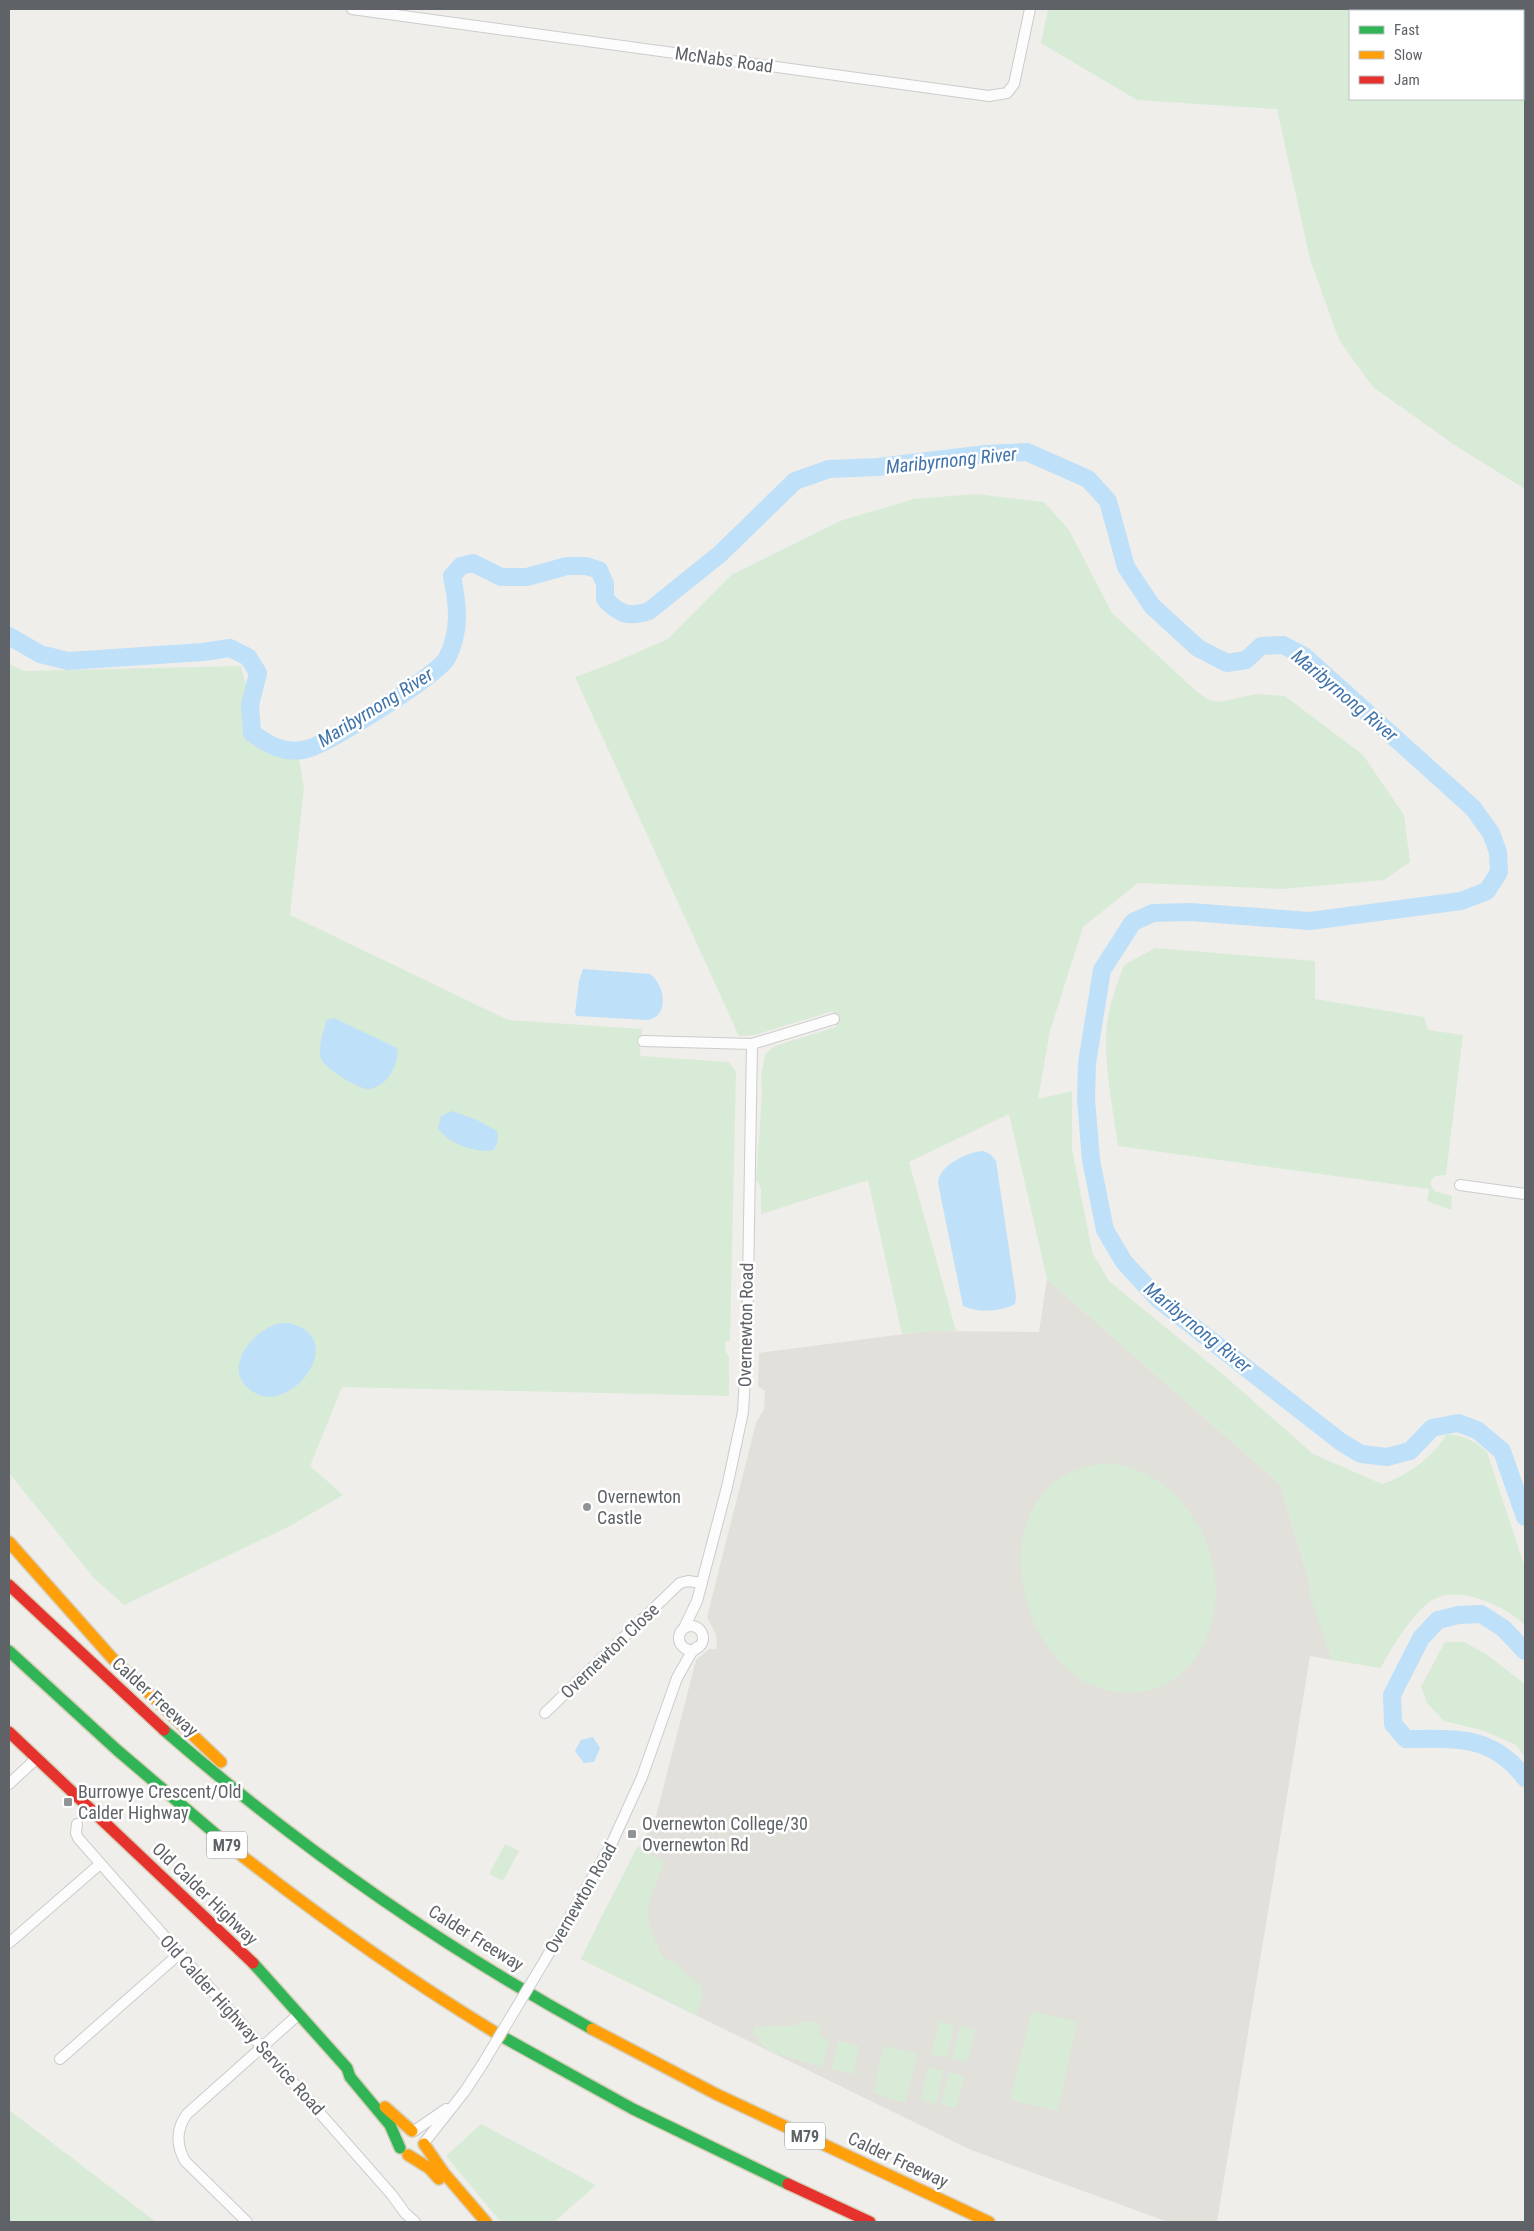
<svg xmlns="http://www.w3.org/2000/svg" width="1534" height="2231" viewBox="0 0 1534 2231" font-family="'Roboto Condensed',sans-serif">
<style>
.education{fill:#e2e0da}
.green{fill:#d8ebd6;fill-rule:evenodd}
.water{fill:#bfe0f9}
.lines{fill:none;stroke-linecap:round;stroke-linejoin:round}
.river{stroke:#bfe0f9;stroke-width:18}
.street-casing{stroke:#cbcccc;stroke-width:12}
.fast-casing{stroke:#d7ceb8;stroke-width:14}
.slow-casing{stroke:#d7ceb8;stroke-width:14}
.jam-casing{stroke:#d7ceb8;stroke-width:14}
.street{stroke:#fdfcfc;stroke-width:10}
.fast{stroke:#30b455;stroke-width:11}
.slow{stroke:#ff9f0a;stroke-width:11}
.jam{stroke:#e5322d;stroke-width:11}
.street-bridge-casing{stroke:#cbcccc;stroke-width:12;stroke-linecap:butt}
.street-bridge{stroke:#fdfcfc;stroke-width:10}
.poi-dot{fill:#919496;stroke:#fff;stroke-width:2}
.labels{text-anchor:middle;stroke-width:5;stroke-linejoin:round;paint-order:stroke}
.shield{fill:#fff;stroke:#8f9295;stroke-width:1}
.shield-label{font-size:16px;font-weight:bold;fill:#5f6368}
.street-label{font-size:18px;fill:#5f6368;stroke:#fff}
.poi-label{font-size:18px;fill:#5f6368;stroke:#fff;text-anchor:start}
.water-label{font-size:19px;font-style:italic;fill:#4174aa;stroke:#fff}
</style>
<rect width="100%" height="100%" fill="#efeeea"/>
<!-- education -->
<polygon class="education" points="1047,1279 1280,1484 1311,1587 1310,1593 1332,1660 1310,1656 1217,2222 1168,2222 971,2150 581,1959 607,1906 656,1816 696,1660 709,1649 717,1649 716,1635 707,1617 756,1423 764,1409 765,1391 758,1386 759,1353 927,1331 1039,1332"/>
<!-- green -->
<g class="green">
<path d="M1048 9H1525V489L1453 444 1373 387 1339 340 1310 259 1277 109 1137 100 1041 43ZM1350 11H1523V99H1350Z"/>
<path d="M976 494 1044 502 1069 530 1112 613 1196 691 1209 700 1220 702 1256 694 1285 696 1363 755 1404 815 1410 862 1384 880 1282 889 1138 883 1083 927 1050 1031 1038 1099 1072 1091V1149L1079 1185 1092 1252 1109 1281 1226 1377 1313 1454 1382 1484C1407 1476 1432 1458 1446 1435 1458 1432 1479 1443 1487 1452L1525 1568V1625C1506 1607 1463 1586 1436 1598 1415 1608 1391 1648 1381 1668L1332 1660 1309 1593 1311 1586 1280 1484 1047 1279 1009 1114 909 1162 956 1331H927L902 1334 868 1180 761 1214V1188L756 1180 762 1095 761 1076 765 1054 775 1046 836 1027 833 1011 755 1035 739 1036 575 677 608 665 668 639 731 575 840 521 914 499Z"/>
<polygon points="9,664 24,671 241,666 261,747 288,758 298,753 304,787 290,915 508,1020 642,1029 640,1056 729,1062 736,1072 730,1341 725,1342 726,1352 729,1357 729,1396 342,1387 310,1466 343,1495 290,1526 124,1605 94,1578 9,1473"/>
<path d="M1155 948 1315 961V999L1424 1017 1428 1030 1463 1035 1446 1175 1435 1176 1430 1182 1434 1191 1452 1196 1451 1210 1427 1201 1429 1189 1118 1146C1113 1111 1106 1075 1106 1039 1106 1014 1115 989 1124 965Z"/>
<path d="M1106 1463C1187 1469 1238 1565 1206 1639 1195 1664 1174 1686 1146 1691 1018 1714 962 1477 1106 1463Z"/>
<polygon points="1445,1642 1464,1642 1486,1654 1525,1684 1525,1757 1516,1745 1485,1731 1444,1721 1427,1703 1421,1687"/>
<polygon points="505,1844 519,1851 503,1881 489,1874"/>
<polygon points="637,1847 664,1862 648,1905 649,1927 663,1957 677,1965 702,1987 702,2001 695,2015 581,1959"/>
<polygon points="1035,2012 1078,2022 1057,2111 1013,2100 1011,2096 1031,2014"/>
<polygon points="809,2021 821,2024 820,2037 829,2040 822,2067 774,2053 759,2043 761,2038 752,2033 755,2027 797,2026 797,2023"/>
<polygon points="939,2021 954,2025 947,2058 931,2054"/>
<polygon points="960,2026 975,2030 967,2062 952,2059"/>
<polygon points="838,2041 859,2046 854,2074 832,2069"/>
<polygon points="884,2046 917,2054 905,2103 873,2093"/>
<polygon points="928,2067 944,2071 936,2104 921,2100"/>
<polygon points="949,2072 964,2076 956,2108 941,2105"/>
<polygon points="9,2110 156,2222 9,2222"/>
<polygon points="481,2124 596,2185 554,2222 501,2222 446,2156"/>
</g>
<!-- water -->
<g class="water">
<path d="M583 969 650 974C666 986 669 1017 647 1020L577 1016 575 1013 579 981Z"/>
<path d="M334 1018 397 1048C400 1063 387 1087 369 1089 359 1090 325 1068 321 1059 318 1048 323 1031 327 1020Z"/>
<path d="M452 1111 477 1120 497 1131 498 1140 494 1150C477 1154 447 1143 438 1128L441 1116Z"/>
<path d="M983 1151 990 1154 996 1161 1016 1296 1015 1304C1000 1312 978 1313 963 1306L938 1183C938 1166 967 1152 983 1151Z"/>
<path d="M289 1323C350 1337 293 1412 257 1394 220 1376 246 1336 274 1325 278 1323 284 1323 289 1323Z"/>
<polygon points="593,1737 600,1748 594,1762 584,1763 575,1751 581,1740"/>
</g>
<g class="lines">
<!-- river -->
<g class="river">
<path d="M9 636 40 654 68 661 203 652 230 648 248 657 258 673 250 705 252 733C269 745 285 755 307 749 328 744 438 675 447 658 461 631 458 605 452 576L461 566 473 563 501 577H527L567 566H586L599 570 605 584V599C619 614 629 618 649 611L720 554 795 481 829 469 878 467 986 454 1027 452 1088 479 1108 501 1126 567 1152 606 1198 648 1227 663 1246 660 1261 646 1283 645 1304 656 1473 808 1491 833 1498 852 1499 872 1487 891 1461 901 1310 921 1190 912 1153 913 1133 922 1102 970 1087 1063 1086 1099 1091 1160 1105 1230 1124 1262 1158 1299 1341 1442 1361 1454 1387 1457 1410 1451 1432 1428 1458 1423 1477 1430 1502 1451 1525 1517"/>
<path d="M1525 1651 1503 1628 1481 1614 1459 1615 1438 1620 1421 1638 1392 1695 1393 1724 1406 1739C1455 1739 1492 1734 1525 1778"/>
</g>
<!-- street casing -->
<g class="street-casing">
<g id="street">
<polyline points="352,9 989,96 1007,93 1014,84 1030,9"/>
<polyline points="643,1041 752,1044 834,1019"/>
<polyline points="1460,1185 1525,1194"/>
<circle cx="691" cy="1638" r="12"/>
<polyline points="684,1628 697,1601 727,1487 743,1412 747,1342 752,1044"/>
<polyline points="545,1713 680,1583 688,1581 702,1583"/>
<polyline points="9,1784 37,1758"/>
<polyline points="77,1824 76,1833 78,1838 392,2195 405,2213 415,2222"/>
<polyline points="9,1943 100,1864"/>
<polyline points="545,1960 611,1845 642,1777 677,1678 691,1653 697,1647"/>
<polyline points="60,2059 179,1954"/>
<polyline points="414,2131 446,2109"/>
<polyline points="424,2143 465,2091 482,2065"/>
<path d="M247 2222 185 2161C176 2145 176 2129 187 2114L299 2014"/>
</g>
</g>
<!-- fast casing -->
<g class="fast-casing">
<g id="fast">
<polyline points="9,1651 117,1750 232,1848"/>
<path d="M164 1730C295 1844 439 1945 592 2029"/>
<polyline points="253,1963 347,2068 350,2077 390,2125 400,2148"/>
<polyline points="501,2036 633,2109 788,2184"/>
</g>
</g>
<!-- slow casing -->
<g class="slow-casing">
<g id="slow">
<polyline points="9,1542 113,1659 221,1762"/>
<path d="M232 1848C318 1916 407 1979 501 2036"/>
<polyline points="592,2029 716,2094 989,2222"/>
<polyline points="385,2107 412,2131"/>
<polyline points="424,2144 444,2173 486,2222"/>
<polyline points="408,2155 429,2168 439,2179"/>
</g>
</g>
<!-- jam casing -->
<g class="jam-casing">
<g id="jam">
<polyline points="9,1585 164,1730"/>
<polyline points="9,1732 253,1963"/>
<polyline points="788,2184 870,2222"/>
</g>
</g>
<!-- street -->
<use href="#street" class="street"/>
<!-- fast -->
<use href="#fast" class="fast"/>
<!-- slow -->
<use href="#slow" class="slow"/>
<!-- jam -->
<use href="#jam" class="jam"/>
<!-- street-bridge casing -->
<g class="street-bridge-casing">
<polyline id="street-bridge" points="482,2065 545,1960"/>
</g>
<!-- street-bridge -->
<use href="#street-bridge" class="street-bridge"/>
</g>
<!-- markers -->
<g class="poi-dot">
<circle cx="587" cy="1507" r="5"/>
<rect x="63" y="1797" width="10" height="10" rx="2.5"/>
<rect x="627" y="1829" width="10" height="10" rx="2.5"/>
</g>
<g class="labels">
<!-- shield labels -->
<g class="shield">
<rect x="207" y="1831.5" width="40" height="27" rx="4"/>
<rect x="785" y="2122.5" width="40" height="27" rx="4"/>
</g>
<g class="shield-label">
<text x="227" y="1851">M79</text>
<text x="805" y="2142">M79</text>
</g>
<!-- street labels -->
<g class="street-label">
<text transform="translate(724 60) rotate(8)" y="6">McNabs Road</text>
<text transform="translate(746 1325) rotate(-89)" y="6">Overnewton Road</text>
<text transform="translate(610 1651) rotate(-44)" y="6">Overnewton Close</text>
<text transform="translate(155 1697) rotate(42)" y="6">Calder Freeway</text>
<text transform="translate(205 1894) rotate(44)" y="6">Old Calder Highway</text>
<text transform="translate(581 1898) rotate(-60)" y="6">Overnewton Road</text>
<text transform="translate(476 1938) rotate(32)" y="6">Calder Freeway</text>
<text transform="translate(242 2025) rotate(48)" y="6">Old Calder Highway Service Road</text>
<text transform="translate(898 2160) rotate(25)" y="6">Calder Freeway</text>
</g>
<!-- poi labels -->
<g class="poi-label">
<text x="597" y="1503">Overnewton<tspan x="597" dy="21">Castle</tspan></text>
<text x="78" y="1798">Burrowye Crescent/Old<tspan x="78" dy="21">Calder Highway</tspan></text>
<text x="642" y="1830">Overnewton College/30<tspan x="642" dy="21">Overnewton Rd</tspan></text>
</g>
<!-- water labels -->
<g class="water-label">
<text transform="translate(951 460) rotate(-6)" y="7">Maribyrnong River</text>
<text transform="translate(1345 695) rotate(40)" y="7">Maribyrnong River</text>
<text transform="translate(375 707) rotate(-32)" y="7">Maribyrnong River</text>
<text transform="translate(1198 1327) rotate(39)" y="7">Maribyrnong River</text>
</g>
</g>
<!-- border -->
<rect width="1534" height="2231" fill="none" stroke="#5f6368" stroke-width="20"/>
<!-- legend -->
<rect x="1349" y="10" width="175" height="90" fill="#ffffff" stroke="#bfc1c3"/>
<rect x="1359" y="26" width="25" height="8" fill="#30b455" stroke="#bfc1c3"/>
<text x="1394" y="35" font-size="15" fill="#5f6368">Fast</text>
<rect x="1359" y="51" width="25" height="8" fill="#ff9f0a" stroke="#bfc1c3"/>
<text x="1394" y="60" font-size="15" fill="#5f6368">Slow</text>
<rect x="1359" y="76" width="25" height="8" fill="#e5322d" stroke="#bfc1c3"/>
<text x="1394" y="85" font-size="15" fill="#5f6368">Jam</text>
</svg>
